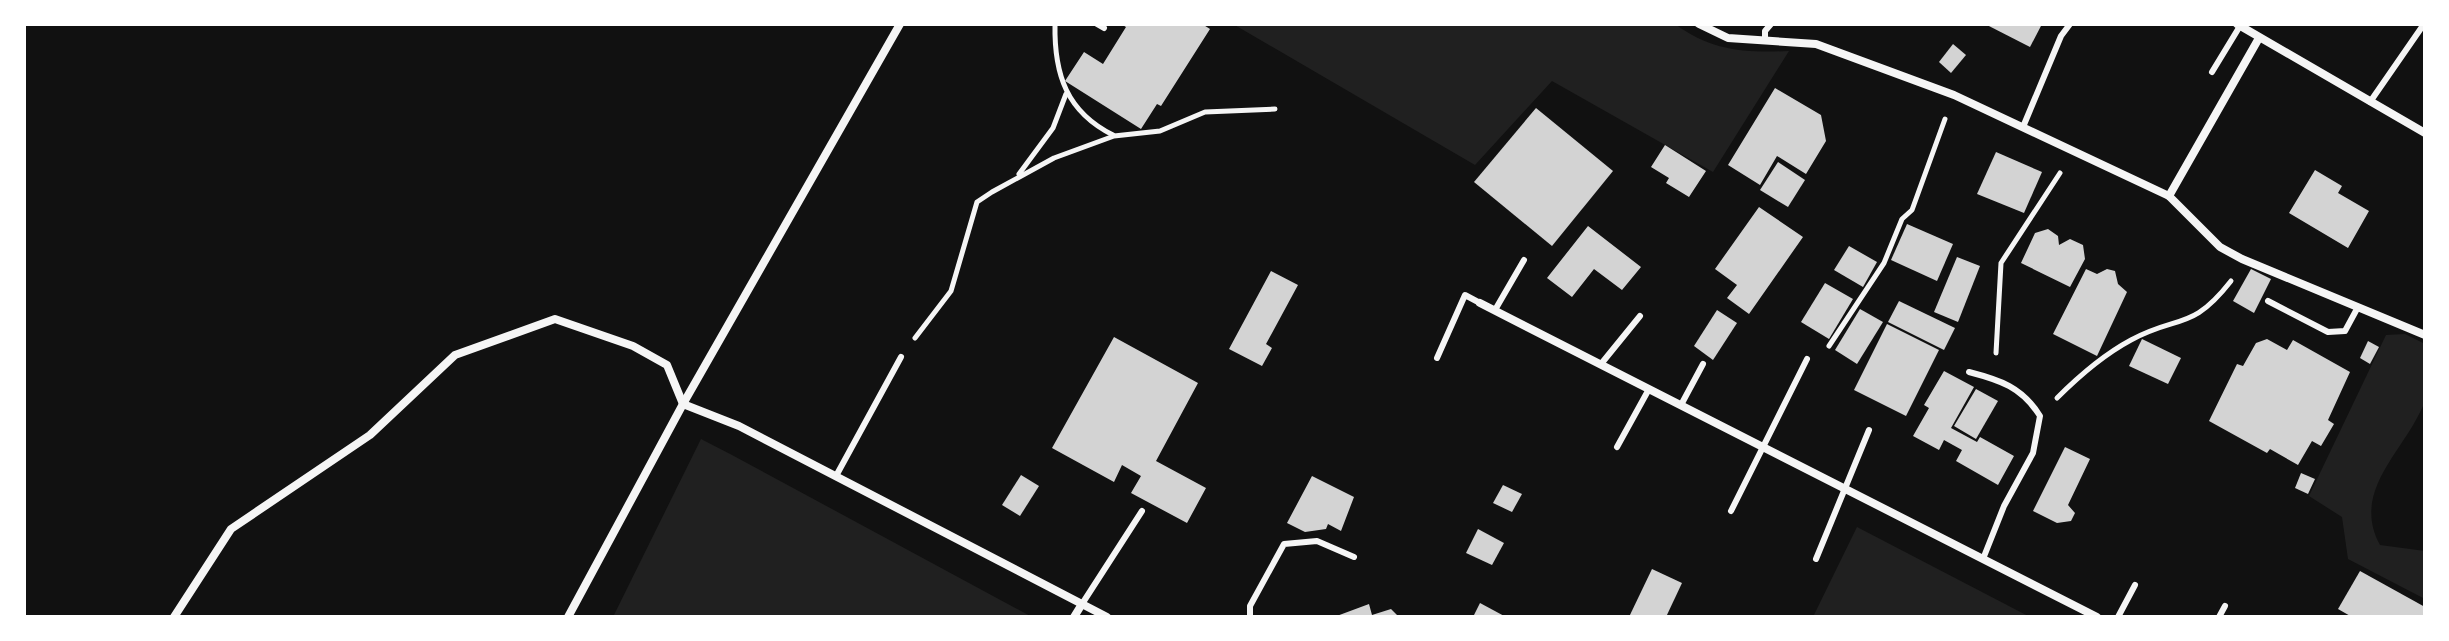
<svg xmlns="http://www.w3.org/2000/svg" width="2449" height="641" viewBox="0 0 2449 641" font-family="Overpass,sans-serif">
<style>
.green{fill:#202020}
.building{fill:#d3d3d3}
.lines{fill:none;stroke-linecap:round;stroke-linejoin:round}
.path{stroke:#f5f5f5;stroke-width:5}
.service{stroke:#f5f5f5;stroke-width:6}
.minor{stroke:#f5f5f5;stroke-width:8}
</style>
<rect width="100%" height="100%" fill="#111"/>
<!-- green -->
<g class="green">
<path d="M1233 24H1675C1711 51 1746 53 1789 51L1713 172 1552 81 1475 165Z"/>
<path d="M2405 334 2425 344C2425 362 2430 390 2423 406 2402 454 2351 491 2380 545L2425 551V599L2348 559 2342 517 2309 496 2386 335Z"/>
<polygon points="701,439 732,455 1032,617 613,617"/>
<polygon points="1857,527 2030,617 1813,617"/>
</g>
<!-- building -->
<g class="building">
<polygon points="1121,24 1202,24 1210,29 1161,106 1157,104 1141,129 1065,81 1084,52 1103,64 1126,27"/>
<polygon points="1985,24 2042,24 2030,47"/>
<polygon points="1953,44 1966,55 1951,73 1939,62"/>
<polygon points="1775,88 1821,115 1826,141 1806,174 1777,156 1760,185 1728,165"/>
<polygon points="1536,108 1613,171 1552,246 1474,182"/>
<polygon points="1665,145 1706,171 1689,197 1666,183 1669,178 1651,167"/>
<polygon points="1996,152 2042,172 2024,213 1977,194"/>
<polygon points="1778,162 1805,180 1788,207 1760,190"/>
<polygon points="2315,170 2342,186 2338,193 2369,211 2348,248 2289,213"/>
<polygon points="1759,207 1803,237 1749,314 1727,298 1737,285 1715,269"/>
<polygon points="1907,224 1953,244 1937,281 1891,260"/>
<polygon points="1588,226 1641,267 1622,290 1594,269 1572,297 1547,278"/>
<polygon points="2048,229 2058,236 2059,245 2070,239 2083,245 2085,259 2070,287 2021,263 2035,233"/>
<polygon points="1849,246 1877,262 1863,287 1834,270"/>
<polygon points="1957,257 1980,266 1958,322 1934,312"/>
<polygon points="2086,269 2097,274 2107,269 2115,271 2118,284 2127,292 2097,356 2053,334"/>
<polygon points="2251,269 2271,279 2254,313 2233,301"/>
<polygon points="1271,271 1298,285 1266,344 1272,348 1262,366 1229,349"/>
<polygon points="1825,283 1853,299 1829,339 1801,322"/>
<polygon points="1899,301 1955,328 1944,350 1888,322"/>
<polygon points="1860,309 1883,322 1857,364 1835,350"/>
<polygon points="1717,310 1737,323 1713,360 1694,346"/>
<polygon points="1887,324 1939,350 1906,416 1854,390"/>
<polygon points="1114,337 1198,383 1156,461 1206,488 1187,523 1131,493 1141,476 1122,465 1114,482 1052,448"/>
<polygon points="2142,339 2181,358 2168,384 2129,366"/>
<polygon points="2267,339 2287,350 2293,340 2350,372 2328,420 2334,424 2321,446 2312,441 2298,465 2270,449 2267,453 2209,421 2237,364 2243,366 2256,343"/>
<polygon points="2368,341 2379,347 2370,364 2360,358"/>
<polygon points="1944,371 1974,387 1951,428 1977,442 1980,437 2014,456 1998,485 1956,461 1962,450 1944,440 1939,450 1913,436 1929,408 1924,405"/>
<polygon points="1976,389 1998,401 1976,439 1954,426"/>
<polygon points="2065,447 2090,459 2068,505 2075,513 2071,521 2057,523 2033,511"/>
<polygon points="2301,473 2315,479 2308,494 2295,488"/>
<polygon points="1021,475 1039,486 1020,516 1002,505"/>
<polygon points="1312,476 1354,497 1341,531 1328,524 1326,529 1305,532 1287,523"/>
<polygon points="1503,485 1522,494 1512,512 1493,503"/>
<polygon points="1478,529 1504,543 1492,565 1466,553"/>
<polygon points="1652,569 1682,583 1666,617 1629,617"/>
<polygon points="2360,571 2425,607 2425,617 2352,617 2338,609"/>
<polygon points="1480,603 1506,617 1473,617"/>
<polygon points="1369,604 1372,615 1391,609 1399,617 1334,617"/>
</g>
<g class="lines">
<!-- path -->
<g class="path">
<path d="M1055 24C1054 75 1067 112 1113 135"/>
<polyline points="1019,174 1053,128 1066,94"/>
<polyline points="915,338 951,291 977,202 992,192 1054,158 1114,136 1160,131 1205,112 1275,109"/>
<polyline points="1829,346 1884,263 1902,219 1912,210 1945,119"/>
<polyline points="1996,353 2001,263 2060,173"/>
<path d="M2057 398C2079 376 2103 355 2131 340 2179 314 2191 332 2231 281"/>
</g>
<!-- service -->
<g class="service">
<polyline points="1097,24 1104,28"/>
<polyline points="1765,41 1765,31 1771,24"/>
<polyline points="2212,72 2240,26"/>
<polyline points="2370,102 2424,24"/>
<polyline points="2023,127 2061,36 2070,24"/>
<polyline points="2268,301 2328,332 2345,331 2358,307"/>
<polyline points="1495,310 1524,260"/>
<polyline points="1437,358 1465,295 1480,303"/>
<polyline points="1601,364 1640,316"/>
<path d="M1969 372C2000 380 2022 387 2040 416L2033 453 2004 506 1983 559"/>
<polyline points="1681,405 1703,364"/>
<polyline points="1617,447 1649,389"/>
<polyline points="836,476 901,357"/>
<polyline points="1731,511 1807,359"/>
<polyline points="1816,559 1869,430"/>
<polyline points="1082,604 1142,511"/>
<polyline points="1250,617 1250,606 1284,544 1317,541 1354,557"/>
<polyline points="2118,617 2135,585"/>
<polyline points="2219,617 2225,606"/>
</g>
<!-- minor -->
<g class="minor">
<polyline points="1699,24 1728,38 1816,44 1954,95 2169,196 2220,247 2242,259 2425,335"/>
<polyline points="2237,24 2425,133"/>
<polyline points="2169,196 2259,38"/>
<polyline points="1480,303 2097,617"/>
<polyline points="174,617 231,529 370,435 455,355 555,319 633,346 667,365 683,404 739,426 1107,617"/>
<polyline points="568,617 683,404 900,24"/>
<polyline points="1074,617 1082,604"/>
</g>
</g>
<!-- border -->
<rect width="2449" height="641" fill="none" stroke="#ffffff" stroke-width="52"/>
</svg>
